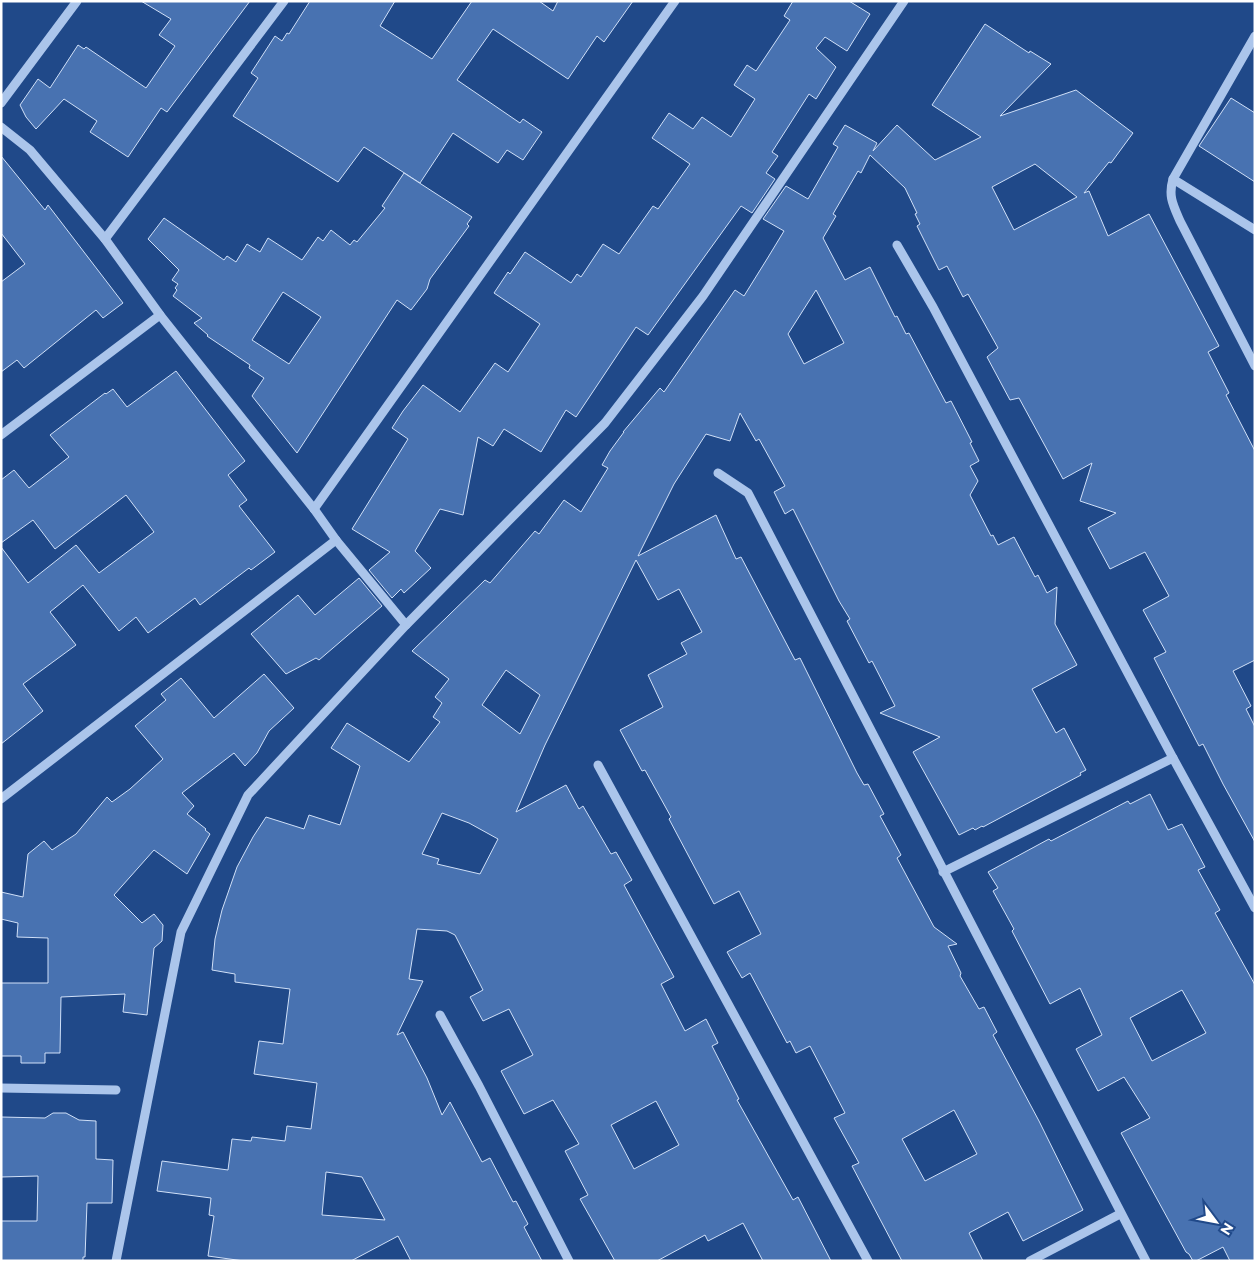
<svg xmlns="http://www.w3.org/2000/svg" width="1256" height="1262" viewBox="0 0 1256 1262" font-family="Montserrat,sans-serif">
<style>
.building{fill:#4872b1;stroke:#d0e0f8;fill-rule:evenodd}
.lines{fill:none;stroke-linecap:round;stroke-linejoin:round}
.minor{stroke:#abc5eb;stroke-width:9}
</style>
<rect width="100%" height="100%" fill="#204989"/>
<!-- building -->
<g class="building">
<polygon points="141,1 250,1 167,112 161,108 128,157 90,132 97,121 64,99 36,129 26,117 20,105 38,79 50,88 78,45 84,49 86,47 146,88 175,46 159,35 171,19"/>
<polygon points="310,1 395,1 380,26 432,59 472,1 539,1 553,11 558,1 633,1 604,42 597,36 568,79 493,29 457,80 520,123 523,119 542,132 523,160 507,150 498,163 453,133 420,183 364,147 338,182 233,116 258,78 251,73 275,36 282,41 287,33 289,34"/>
<polygon points="793,1 849,1 870,14 847,51 825,37 816,48 836,67 816,99 809,94 772,152 778,156 766,173 775,179 752,213 741,206 648,335 636,327 576,417 566,410 541,452 504,429 493,446 478,437 463,515 440,509 415,551 431,568 404,593 401,589 392,598 369,570 390,552 352,529 408,439 392,428 403,411 423,385 460,412 495,363 508,372 540,324 494,293 508,272 510,274 525,252 571,283 577,274 581,277 603,244 619,254 653,206 658,209 690,164 652,138 669,113 693,129 702,117 731,137 755,99 734,85 747,65 756,71 790,20 784,16"/>
<path d="M985 24 1029 53 1030 51 1051 64 1000 116 1076 90 1133 133 1111 163 1109 162 1084 193 1089 191 1108 236 1149 214 1219 346 1208 352 1229 393 1226 395 1255 451V660L1233 671 1251 706 1246 709 1255 727V842L1223 784 1203 744 1199 746 1154 658 1166 652 1143 610 1169 596 1145 552 1110 569 1088 528 1116 513 1080 501 1092 463 1063 479 1019 398 1010 400 987 357 998 348 968 294 963 297 947 266 939 270 917 226 920 224 915 214 917 213 905 188 870 155 861 173 858 171 833 214 836 216 823 238 845 280 870 267 895 317 897 316 906 334 909 333 946 403 951 401 972 442 970 443 979 461 970 466 978 481 970 495 991 536 993 535 998 545 1014 537 1035 577 1038 575 1047 593 1057 587 1055 624 1077 665 1032 689 1056 733 1064 728 1086 770 1080 773 1081 775 983 827 982 826 975 830 973 828 959 835 913 752 940 737 880 713 895 706 872 661 869 663 847 621 850 619 839 601 793 509 785 514 774 492 785 486 759 439 756 441 740 413 730 441 706 434 674 484 638 556 716 515 736 559 741 557 795 660 800 658 857 773 864 785 868 784 884 814 880 816 901 855 897 858 934 927 957 944 948 946 961 973 960 976 979 1009 984 1007 997 1032 993 1035 1039 1121 1083 1210 1023 1241 1008 1212 969 1233 983 1261H902L852 1166 859 1163 834 1118 845 1113 810 1046 796 1053 790 1041 787 1043 750 973 742 978 727 952 761 934 739 891 714 904 669 819 671 817 645 770 642 771 620 730 663 707 648 675 687 654 681 643 702 632 679 589 658 600 636 560 545 745 516 812 566 785 579 809 583 806 611 854 616 852 632 880 624 885 674 977 661 984 685 1031 706 1019 718 1043 712 1046 739 1099 737 1100 793 1200 798 1197 831 1261H763L743 1223 708 1241 705 1235 657 1261H615L580 1199 588 1195 565 1151 579 1144 553 1100 524 1114 501 1071 533 1055 509 1009 483 1021 470 997 483 990 455 935 447 931 417 929 409 979 423 981 397 1035 403 1032 427 1078 442 1115 450 1102 482 1162 490 1158 513 1202 516 1201 528 1224 524 1227 542 1261H411L398 1236 351 1261H244L208 1256 214 1216 209 1215 211 1198 157 1191 162 1161 228 1170 232 1139 251 1141 252 1137 285 1141 287 1126 311 1129 317 1083 254 1074 259 1041 283 1044 290 989 235 982V974L212 970 215 939 222 910 237 867 253 837 266 817 304 829 309 815 340 825 360 766 331 748 347 723 409 762 440 722 433 717 442 703 435 697 449 679 412 651 485 580 490 583 535 531 539 534 564 500 581 512 608 468 602 465 610 451 624 432H623L660 388 664 392 735 290 744 296 767 259 784 231 763 219 786 186 808 199 838 147 833 144 845 125 877 143 873 151 897 125 935 160 981 137 932 105ZM1035 164 1077 197 1014 230 992 187ZM816 290 844 343 804 364 788 334ZM506 670 540 695 520 734 482 705ZM442 813 469 823 498 839 480 874 437 864 439 859 422 854ZM656 1101 679 1145 634 1169 611 1125ZM954 1110 977 1154 925 1181 902 1139ZM326 1172 362 1177 385 1220 322 1215Z"/>
<polygon points="1231,98 1255,113 1255,182 1199,146"/>
<polygon points="1,156 45,210 48,205 123,303 103,318 96,310 24,368 17,360 1,372 1,282 25,264 1,233"/>
<path d="M404 173 472 217 467 224 469 226 430 279 427 289 411 310 397 300 297 453 252 396 264 378 249 368 250 365 207 336 208 335 194 323 202 318 173 296 177 290 175 288 178 284 172 280 179 270 148 239 164 218 224 260 227 256 236 262 247 244 260 252 268 238 302 260 318 237 323 241 331 230 350 245 354 240 357 242 385 208 382 206ZM283 292 321 317 289 364 252 340Z"/>
<polygon points="176,371 245,461 228,475 247,500 239,506 275,552 251,570 249,568 200,605 195,598 148,633 136,617 119,631 83,585 50,612 76,645 23,684 43,711 1,744 1,547 28,583 76,545 99,573 154,532 126,495 55,549 33,520 1,543 1,480 14,470 29,488 69,457 50,435 105,393 106,394 113,389 127,407"/>
<polygon points="359,578 382,606 319,660 316,658 286,674 251,634 298,595 315,615"/>
<polygon points="264,674 294,708 269,731 257,753 245,766 234,753 182,793 194,806 187,814 206,829 205,830 210,834 187,874 154,850 114,895 142,923 154,914 163,925 162,941 154,948 147,1015 123,1012 125,994 61,997 60,1053 45,1053 45,1063 21,1063 21,1056 1,1056 1,983 48,983 48,938 17,937 18,923 1,919 1,892 23,897 28,854 44,841 52,850 76,834 107,797 112,802 130,789 163,759 135,726 166,700 161,694 181,678 214,718"/>
<path d="M1150 794 1168 830 1182 824 1205 867 1198 870 1220 910 1215 913 1255 985V1261H1230L1223 1247 1196 1261H1193L1189 1254 1186 1252 1121 1133 1150 1118 1124 1077 1098 1091 1076 1049 1102 1035 1080 988 1050 1004 1012 931 1014 929 993 891 998 888 988 872 1049 839 1051 841 1128 801 1130 804ZM1182 990 1206 1033 1152 1061 1130 1018Z"/>
<polygon points="53,1113 66,1113 79,1120 96,1121 96,1159 113,1160 112,1203 87,1203 85,1257 83,1257 83,1261 1,1261 1,1221 37,1221 38,1176 1,1177 1,1117 45,1118"/>
</g>
<g class="lines">
<!-- minor -->
<g class="minor">
<path d="M1255 36 1173 179C1168 196 1173 205 1180 221L1255 366"/>
<polyline points="1,103 77,1"/>
<polyline points="1,127 30,150 105,239 160,315 314,509 336,540 406,625"/>
<polyline points="1173,179 1255,230"/>
<polyline points="105,239 284,1"/>
<polyline points="897,245 933,307 1173,758 1255,908"/>
<polyline points="1,435 160,315"/>
<polyline points="718,473 748,493 1146,1261"/>
<polyline points="314,509 675,1"/>
<polyline points="598,765 868,1261"/>
<polyline points="1,799 336,540"/>
<polyline points="943,872 1173,758"/>
<polyline points="440,1015 479,1086 569,1261"/>
<polyline points="1,1088 116,1090"/>
<polyline points="116,1261 181,932 248,795 406,625 605,423 703,296 904,1"/>
<polyline points="1030,1261 1120,1214"/>
</g>
</g>
<!-- border -->
<rect width="1256" height="1262" fill="none" stroke="#ffffff" stroke-width="5"/>
<!-- north arrow -->
<g transform="translate(1216 1222) rotate(122)" stroke="#204989" stroke-width="4" paint-order="stroke">
<path d="M0-4L9 19L0 12L-9 19Z" fill="#ffffff"/>
<text y="-8" font-size="14" font-weight="bold" text-anchor="middle" fill="#ffffff">N</text>
</g>
</svg>
